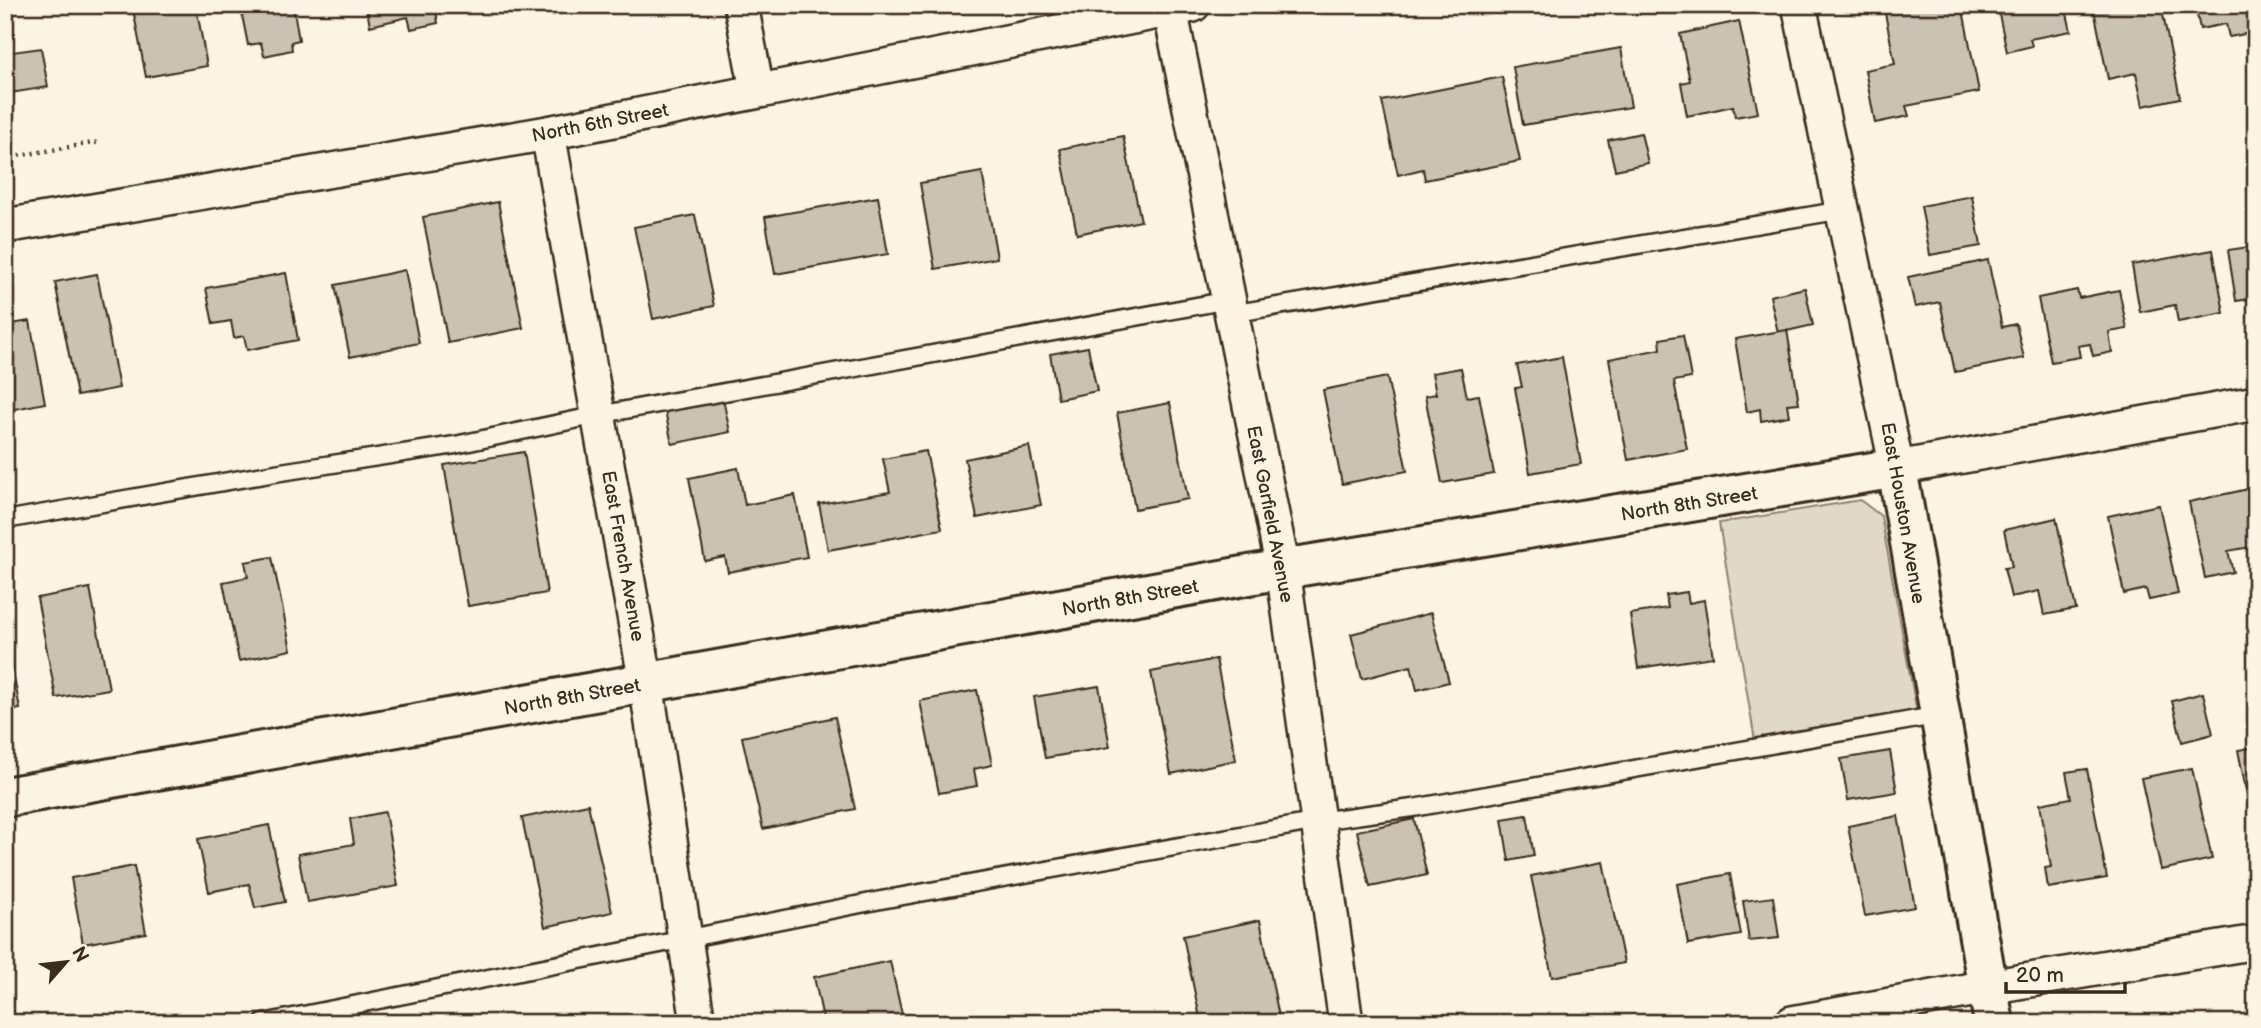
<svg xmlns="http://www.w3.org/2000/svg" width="2261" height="1028" viewBox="0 0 2261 1028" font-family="'Balsamiq Sans',sans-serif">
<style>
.green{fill:#e0d8c8;stroke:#8e8173;stroke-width:2}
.building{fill:#ccc2b3;stroke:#3b2a1e;stroke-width:2}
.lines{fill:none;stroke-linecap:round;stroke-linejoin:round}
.service-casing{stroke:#3b2a1e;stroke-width:21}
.minor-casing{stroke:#3b2a1e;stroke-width:38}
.tertiary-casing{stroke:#3b2a1e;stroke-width:44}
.path{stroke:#3b2a1e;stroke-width:4.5;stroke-dasharray:2 5;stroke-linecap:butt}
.service{stroke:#fcf5e5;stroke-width:16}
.minor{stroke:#fcf5e5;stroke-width:33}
.tertiary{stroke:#fcf5e5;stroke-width:38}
.labels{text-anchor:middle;stroke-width:5;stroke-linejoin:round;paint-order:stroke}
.street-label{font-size:19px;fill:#3b2a1e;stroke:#fcf5e5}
</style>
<rect width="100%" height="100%" fill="#fcf5e5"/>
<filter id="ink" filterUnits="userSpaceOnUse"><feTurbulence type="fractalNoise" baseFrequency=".0143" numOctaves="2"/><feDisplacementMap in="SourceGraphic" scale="14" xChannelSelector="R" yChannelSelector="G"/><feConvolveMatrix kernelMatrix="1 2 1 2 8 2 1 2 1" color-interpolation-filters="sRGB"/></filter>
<g filter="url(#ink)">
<!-- green -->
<polygon class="green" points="1860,500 1881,516 1917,713 1755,741 1719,523"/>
<!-- building -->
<g class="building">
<polygon points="156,5 196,5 207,66 146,77 133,9"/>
<polygon points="240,5 293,5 299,40 291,42 292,50 264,56 261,43 248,45"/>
<polygon points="366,5 456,5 456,7 436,11 438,23 411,29 408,17 370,26"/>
<polygon points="549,5 590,5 590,8 551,15"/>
<polygon points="1898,5 1962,5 1979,92 1906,106 1909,116 1875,123 1865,70 1895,64 1884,8"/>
<polygon points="1997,5 2065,5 2071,31 2030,39 2032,46 2007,52"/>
<polygon points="2093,5 2161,5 2180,98 2143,106 2136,73 2108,79"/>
<polygon points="2195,5 2256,5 2256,32 2229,37 2226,24 2200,29"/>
<polygon points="1739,21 1758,113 1735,117 1733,106 1687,116 1681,83 1690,81 1680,34"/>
<polygon points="41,48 48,87 10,93 11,102 5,103 5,53"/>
<polygon points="1621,48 1631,107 1523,125 1513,67"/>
<polygon points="1502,77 1520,161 1425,180 1423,169 1398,175 1382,101"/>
<polygon points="1641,133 1648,163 1615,170 1608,140"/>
<polygon points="1123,136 1141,221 1077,234 1060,149"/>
<polygon points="982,172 997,258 935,269 920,183"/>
<polygon points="1972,196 1981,246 1930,255 1921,206"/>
<polygon points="878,197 888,254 775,274 765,217"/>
<polygon points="498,202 523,328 448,343 423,217"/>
<polygon points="695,215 714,306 653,319 634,227"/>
<polygon points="2256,246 2256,298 2236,301 2228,250"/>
<polygon points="2213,250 2224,313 2178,322 2175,305 2140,312 2132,265"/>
<polygon points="1988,260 2002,327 2016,324 2024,358 1955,372 1940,302 1915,307 1908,277"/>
<polygon points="405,270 419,343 350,357 335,285"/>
<polygon points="286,273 298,340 247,350 244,336 234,338 231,321 213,324 206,288"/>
<polygon points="97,274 119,388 77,396 55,282"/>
<polygon points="1805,288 1813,325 1778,333 1770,296"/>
<polygon points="2077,290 2079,298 2119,290 2127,329 2109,332 2112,352 2093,356 2090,344 2078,346 2080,357 2051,362 2038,298"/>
<polygon points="30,321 45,403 5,411 5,325"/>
<polygon points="1787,330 1799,403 1787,404 1789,416 1761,421 1760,409 1747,412 1735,339"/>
<polygon points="1683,335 1691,378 1674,381 1687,449 1628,460 1609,359 1661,349 1660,339"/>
<polygon points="1088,347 1097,391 1058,399 1050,354"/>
<polygon points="1562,357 1581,464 1530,473 1515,388 1522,387 1517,365"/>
<polygon points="1461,368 1467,397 1479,395 1494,474 1442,483 1425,396 1436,394 1432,373"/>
<polygon points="1387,377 1407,471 1342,484 1323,390"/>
<polygon points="723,399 730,432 672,444 665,411"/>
<polygon points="1170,403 1188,499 1135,509 1117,413"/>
<polygon points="1029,446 1041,505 977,518 965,459"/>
<polygon points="926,451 942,529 828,550 819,504 890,492 883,459"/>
<polygon points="524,452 547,593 468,606 444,465"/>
<polygon points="738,468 745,505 795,495 807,557 728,572 725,557 705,561 689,478"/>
<polygon points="2253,488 2256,502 2256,546 2228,551 2233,572 2205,578 2189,502"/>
<polygon points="2159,505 2178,594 2149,600 2146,589 2124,594 2108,516"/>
<polygon points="2056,518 2076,609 2044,615 2039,591 2011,597 2004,568 2012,567 2004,530"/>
<polygon points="272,557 291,650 239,661 223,582 248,577 245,562"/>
<polygon points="90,588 109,689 56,698 37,598"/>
<polygon points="1687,592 1689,603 1704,600 1713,657 1638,668 1630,614 1668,608 1666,595"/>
<polygon points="1431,613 1449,682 1417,690 1411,666 1362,679 1351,634"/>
<polygon points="5,628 20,709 5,712"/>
<polygon points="1216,659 1236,760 1171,774 1151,672"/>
<polygon points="1099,686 1110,747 1045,758 1034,697"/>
<polygon points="977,690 992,765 974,769 977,786 939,793 920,701"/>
<polygon points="2203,693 2213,734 2182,742 2172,701"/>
<polygon points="835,717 855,809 763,829 742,737"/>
<polygon points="2256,747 2256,809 2250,810 2238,750"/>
<polygon points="1890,751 1897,792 1848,800 1841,759"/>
<polygon points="2192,768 2212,859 2161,870 2141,778"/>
<polygon points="2087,769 2107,878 2048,888 2045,868 2051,867 2040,804 2071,798 2066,772"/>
<polygon points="588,804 612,912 545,927 522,818"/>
<polygon points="385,812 398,886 307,902 298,854 354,844 350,819"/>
<polygon points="1527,815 1534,856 1509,861 1502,819"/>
<polygon points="1898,816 1915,907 1865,916 1848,826"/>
<polygon points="1414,819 1427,875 1370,887 1357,831"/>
<polygon points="269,825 285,902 255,908 249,884 209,892 198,839"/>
<polygon points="1603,862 1624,963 1552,977 1531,876"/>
<polygon points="134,866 146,933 83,944 71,878"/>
<polygon points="1730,874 1741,935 1688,944 1677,884"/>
<polygon points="1773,897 1779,938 1749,941 1743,901"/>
<polygon points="1260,920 1279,1017 1249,1023 1201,1023 1183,936"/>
<polygon points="890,961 903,1019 886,1023 824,1023 814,977"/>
</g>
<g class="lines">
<!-- service casing -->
<g class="service-casing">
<g id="service">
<polyline points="1231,314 1843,210"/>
<polyline points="5,520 281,472 455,445 598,415 1229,300"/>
<polyline points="263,1023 881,900 1318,821 1413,808 1940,715"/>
</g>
</g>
<!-- minor casing -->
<g class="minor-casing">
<g id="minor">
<polyline points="741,5 757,90"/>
<polyline points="1799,5 1897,468 2256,403"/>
<polyline points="1170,9 1283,569 1346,1023"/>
<polyline points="548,133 646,683 698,1023"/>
<polyline points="5,226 548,133 1193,5"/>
<polyline points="1792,1023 1988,987 2256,942"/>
</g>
</g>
<!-- tertiary casing -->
<g class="tertiary-casing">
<polyline id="tertiary" points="5,797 1283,569 1897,468 1994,1023"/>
</g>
<!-- path -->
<polyline class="path" points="5,158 99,142"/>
<!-- service -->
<use href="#service" class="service"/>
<!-- minor -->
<use href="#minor" class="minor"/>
<!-- tertiary -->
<use href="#tertiary" class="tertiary"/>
</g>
</g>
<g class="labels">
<!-- street labels -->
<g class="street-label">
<text transform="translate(600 122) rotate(-11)" y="7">North 6th Street</text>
<text transform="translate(1689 503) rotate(-9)" y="7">North 8th Street</text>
<text transform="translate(1904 513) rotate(80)" y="7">East Houston Avenue</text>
<text transform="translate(1271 514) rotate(79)" y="7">East Garfield Avenue</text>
<text transform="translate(624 556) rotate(80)" y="7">East French Avenue</text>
<text transform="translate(1130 597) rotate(-10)" y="7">North 8th Street</text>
<text transform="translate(572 696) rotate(-10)" y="7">North 8th Street</text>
</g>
</g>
<!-- margin -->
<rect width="2261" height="1028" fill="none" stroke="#fcf5e5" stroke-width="28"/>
<rect x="14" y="14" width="2233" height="1000" fill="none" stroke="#3b2a1e" stroke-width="2.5" filter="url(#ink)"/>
<!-- north arrow -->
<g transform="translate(66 962) rotate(62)" stroke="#fcf5e5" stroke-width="5" paint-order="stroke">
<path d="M0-5L12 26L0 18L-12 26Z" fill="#3b2a1e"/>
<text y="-10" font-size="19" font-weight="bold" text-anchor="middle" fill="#3b2a1e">N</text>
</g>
<!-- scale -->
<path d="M2006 982v10h119v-10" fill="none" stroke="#3b2a1e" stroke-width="3.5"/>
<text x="2016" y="982" font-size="21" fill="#3b2a1e" stroke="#fcf5e5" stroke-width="5" paint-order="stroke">20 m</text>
</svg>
